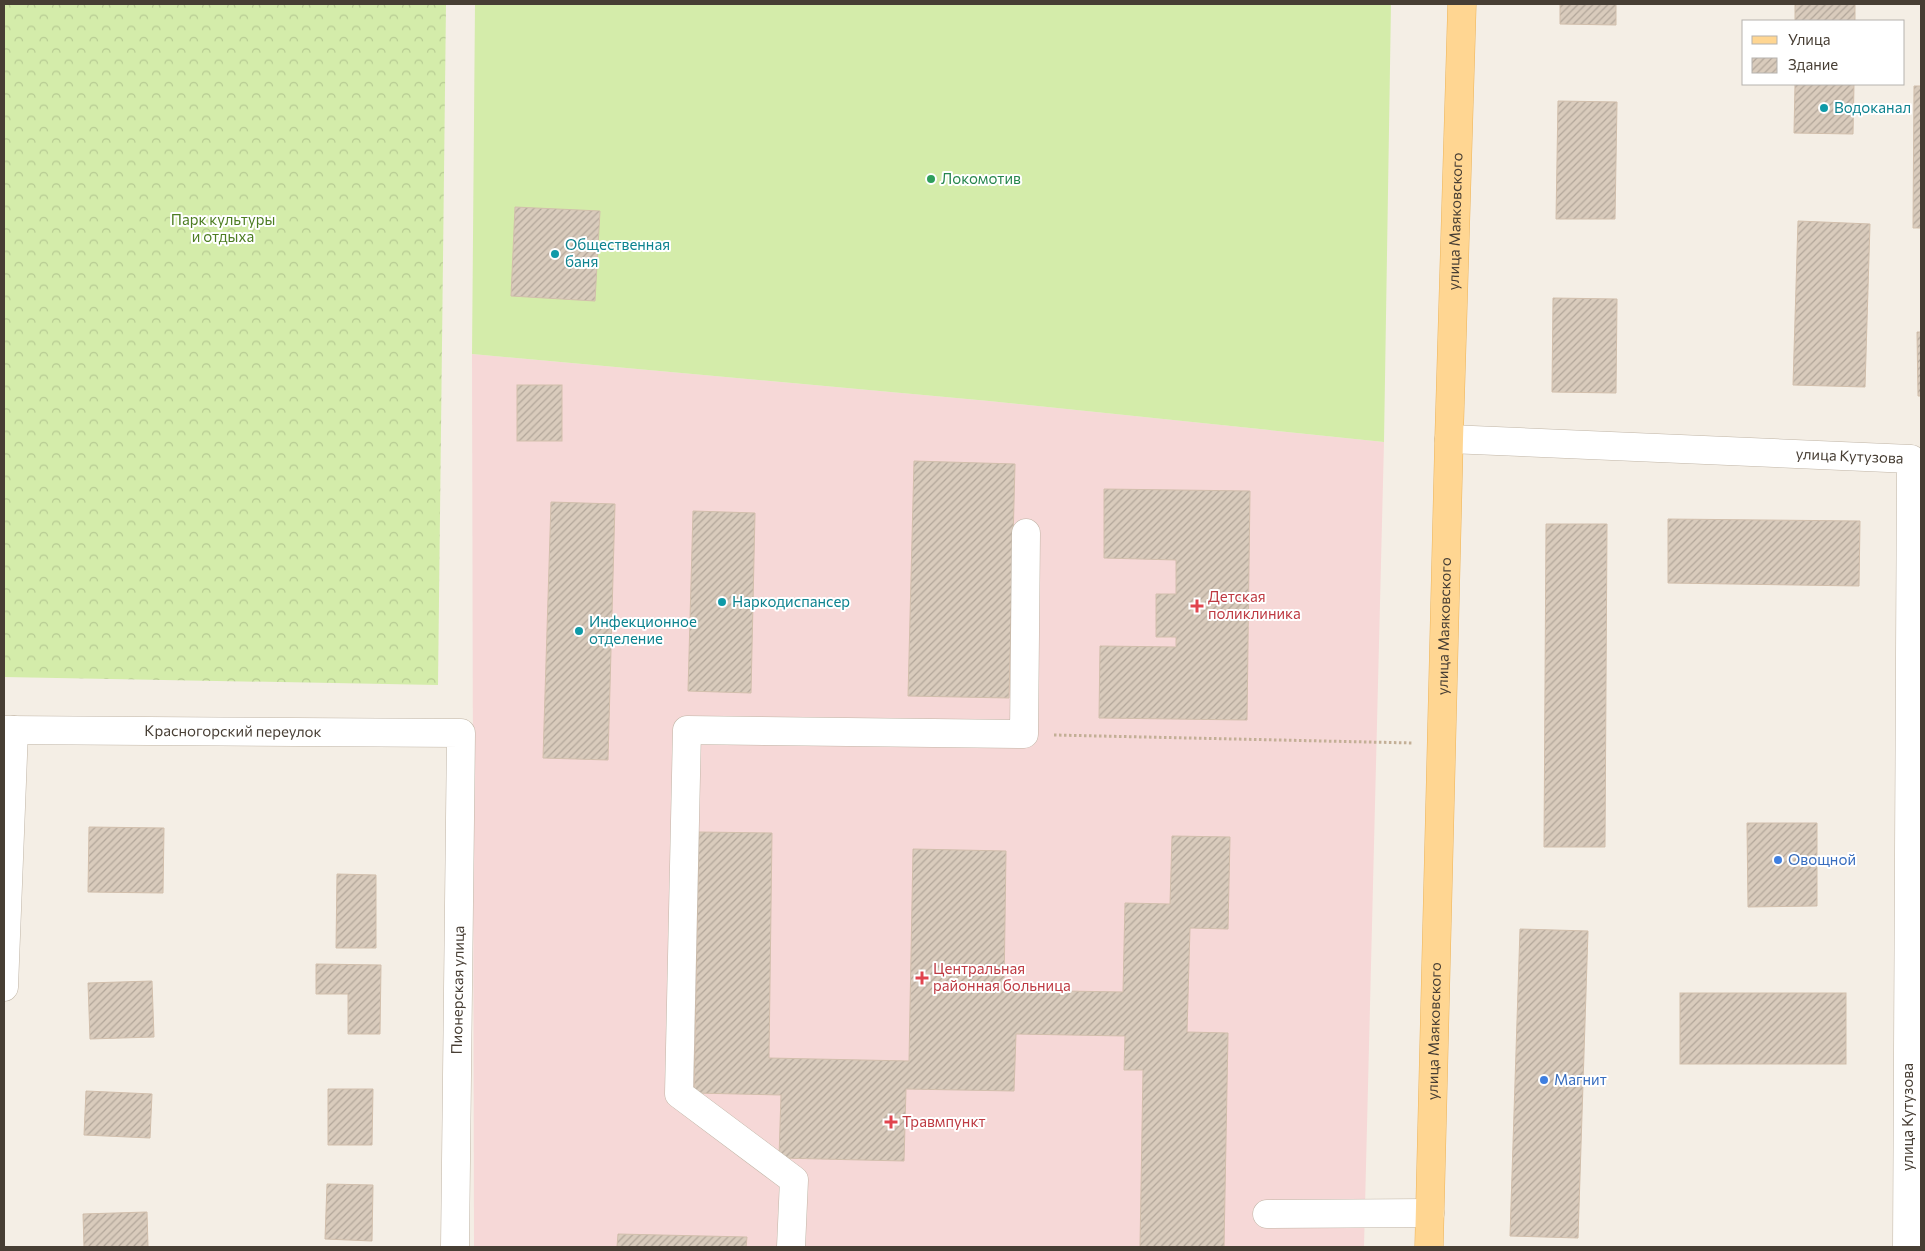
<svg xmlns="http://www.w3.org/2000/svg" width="1925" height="1251" viewBox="0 0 1925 1251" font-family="Commissioner,sans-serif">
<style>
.medical{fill:#f6d8d7}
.grass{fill:#d4ecaa}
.forest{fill:url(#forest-crowns)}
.building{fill:url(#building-hatch);stroke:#d2bfac}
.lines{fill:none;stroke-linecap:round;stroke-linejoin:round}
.minor-casing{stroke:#c0b5a6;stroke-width:29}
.major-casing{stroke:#edb459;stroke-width:29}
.path{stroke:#c3af96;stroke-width:3;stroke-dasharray:2.5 2.5;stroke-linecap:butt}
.minor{stroke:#fff;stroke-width:28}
.major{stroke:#ffd692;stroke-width:28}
.culture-dot{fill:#0f9aa8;stroke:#fff;stroke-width:2}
.leisure-dot{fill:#2e9e5b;stroke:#fff;stroke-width:2}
.health-dot{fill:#e0444e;stroke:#fff;stroke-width:2}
.shop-dot{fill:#3f7fe0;stroke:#fff;stroke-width:2}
.labels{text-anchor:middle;stroke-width:4;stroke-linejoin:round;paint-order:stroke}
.culture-label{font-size:15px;fill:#0d838f;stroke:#fff;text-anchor:start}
.leisure-label{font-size:15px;fill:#27864d;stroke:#fff;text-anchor:start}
.park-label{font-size:15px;fill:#4d7d22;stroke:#fff}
.street-label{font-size:15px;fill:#473e34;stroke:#fff}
.health-label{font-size:15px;fill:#be3a42;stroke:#fff;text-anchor:start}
.shop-label{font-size:15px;fill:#366cbe;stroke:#fff;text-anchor:start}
</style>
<defs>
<pattern id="forest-crowns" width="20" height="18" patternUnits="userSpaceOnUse" patternTransform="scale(1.25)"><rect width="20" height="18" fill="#d4ecaa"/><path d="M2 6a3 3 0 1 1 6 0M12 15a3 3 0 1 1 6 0" fill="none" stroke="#b7cb93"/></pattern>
<pattern id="building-hatch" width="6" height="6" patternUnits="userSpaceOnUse" patternTransform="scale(1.25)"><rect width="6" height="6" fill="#d9cbbc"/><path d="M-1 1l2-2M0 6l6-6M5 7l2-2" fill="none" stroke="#b2a69a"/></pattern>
</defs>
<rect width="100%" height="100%" fill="#f4eee5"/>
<!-- medical -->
<polygon class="medical" points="472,354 989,401 1384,442 1364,1247 474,1247"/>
<!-- grass -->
<polygon class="grass" points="475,4 1391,4 1384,442 989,401 472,354"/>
<!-- forest -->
<polygon class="forest" points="4,4 446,4 438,685 4,677"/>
<!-- building -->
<g class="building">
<polygon points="1560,4 1616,4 1616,25 1560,24"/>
<rect x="1795" y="4" width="60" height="17"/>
<polygon points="1795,84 1854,84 1853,134 1794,133"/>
<polygon points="1914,86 1921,86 1921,228 1913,228"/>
<polygon points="1558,101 1617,102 1615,219 1556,219"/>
<polygon points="515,207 600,211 595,301 511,296"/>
<polygon points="1798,221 1870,224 1865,387 1793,385"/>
<polygon points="1553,298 1617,299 1616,393 1552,392"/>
<polygon points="1917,332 1921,332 1921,396 1918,396"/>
<rect x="517" y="385" width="45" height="56"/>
<polygon points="914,461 1015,464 1009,698 908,696"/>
<polygon points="1104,489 1250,491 1247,720 1099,718 1100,646 1176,647 1176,637 1156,637 1156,594 1176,594 1176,560 1104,558"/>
<polygon points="551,502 615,504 608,760 543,758"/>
<polygon points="693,511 755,513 751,693 688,691"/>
<polygon points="1668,519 1860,521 1859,586 1668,583"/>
<polygon points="1546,524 1607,524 1605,847 1544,847"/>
<polygon points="1747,823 1817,823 1817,906 1748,907"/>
<polygon points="89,827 164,828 163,893 88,892"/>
<polygon points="699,832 772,833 769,1058 909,1061 913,849 1006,851 1004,990 1123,992 1125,903 1170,904 1172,836 1230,837 1228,929 1190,928 1187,1032 1228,1033 1224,1247 1140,1247 1143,1070 1124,1070 1125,1036 1016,1034 1014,1091 906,1089 904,1161 779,1158 781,1095 694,1093"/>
<polygon points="337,874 376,875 376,948 336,948"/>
<polygon points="1520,929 1588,931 1578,1238 1510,1236"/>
<polygon points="316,964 381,965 380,1034 348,1034 348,994 316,994"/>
<polygon points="152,981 154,1037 90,1039 88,983"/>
<rect x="1680" y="993" width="166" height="71"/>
<polygon points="328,1089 373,1089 372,1145 328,1145"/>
<polygon points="86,1091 152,1094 150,1138 84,1135"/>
<polygon points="327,1184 373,1185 372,1241 325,1239"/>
<polygon points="147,1212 148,1247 84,1247 83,1214"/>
<polygon points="618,1234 747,1237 746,1247 617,1247"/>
</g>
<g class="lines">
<!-- minor casing -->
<g class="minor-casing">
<g id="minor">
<path id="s1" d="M1449 439 1911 459 1907 1247"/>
<path id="s2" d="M4 730 461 733 455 1247"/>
<polyline points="4,987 14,730"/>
<polyline points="1267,1214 1430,1213"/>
<polyline points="791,1247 794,1180 679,1094 687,730 1024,734 1026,533"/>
</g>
</g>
<!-- major casing -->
<g class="major-casing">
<g id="major">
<path id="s3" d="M1429 1247 1449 439 1462 4"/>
</g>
</g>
<!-- path -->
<polyline class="path" points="1054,735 1413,743"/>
<!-- minor -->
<use href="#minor" class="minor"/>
<!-- major -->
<use href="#major" class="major"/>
</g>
<!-- markers -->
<g class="culture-dot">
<circle cx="1824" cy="108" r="5"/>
<circle cx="555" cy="254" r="5"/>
<circle cx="722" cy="602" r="5"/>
<circle cx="579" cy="631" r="5"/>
</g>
<circle class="leisure-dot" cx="931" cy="179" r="5"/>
<g class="health-dot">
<path d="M1194.5 598.5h5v5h5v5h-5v5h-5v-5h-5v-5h5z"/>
<path d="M919.5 970.5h5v5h5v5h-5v5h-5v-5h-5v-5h5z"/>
<path d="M888.5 1114.5h5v5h5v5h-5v5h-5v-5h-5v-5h5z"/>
</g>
<g class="shop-dot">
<circle cx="1778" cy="860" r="5"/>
<circle cx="1544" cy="1080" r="5"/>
</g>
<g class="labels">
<!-- culture labels -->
<g class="culture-label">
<text x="1834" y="113">Водоканал</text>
<text x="565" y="250">Общественная<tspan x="565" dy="17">баня</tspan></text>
<text x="732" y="607">Наркодиспансер</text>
<text x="589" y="627">Инфекционное<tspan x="589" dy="17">отделение</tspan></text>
</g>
<!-- leisure labels -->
<g class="leisure-label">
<text x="941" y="184">Локомотив</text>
</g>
<!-- park labels -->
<g class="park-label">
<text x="223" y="225">Парк культуры<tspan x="223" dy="17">и отдыха</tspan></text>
</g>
<!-- street labels -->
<g class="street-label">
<text dy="5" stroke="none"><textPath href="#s3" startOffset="1026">улица Маяковского</textPath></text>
<text dy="5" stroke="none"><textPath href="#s1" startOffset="401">улица Кутузова</textPath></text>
<text dy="5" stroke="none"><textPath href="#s3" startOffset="621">улица Маяковского</textPath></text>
<text dy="5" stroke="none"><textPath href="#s2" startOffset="229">Красногорский переулок</textPath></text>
<text transform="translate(458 990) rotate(-89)" y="5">Пионерская улица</text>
<text dy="5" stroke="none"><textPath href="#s3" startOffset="216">улица Маяковского</textPath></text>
<text transform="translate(1908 1117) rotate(-90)" y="5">улица Кутузова</text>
</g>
<!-- health labels -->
<g class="health-label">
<text x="1208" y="602">Детская<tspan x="1208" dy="17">поликлиника</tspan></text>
<text x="933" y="974">Центральная<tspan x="933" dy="17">районная больница</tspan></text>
<text x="902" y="1127">Травмпункт</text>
</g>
<!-- shop labels -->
<g class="shop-label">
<text x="1788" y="865">Овощной</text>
<text x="1554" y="1085">Магнит</text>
</g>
</g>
<!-- border -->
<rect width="1925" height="1251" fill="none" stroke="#473e34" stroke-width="10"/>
<!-- legend -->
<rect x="1742" y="20" width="162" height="65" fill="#ffffff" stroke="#b5b2ae"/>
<rect x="1752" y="36" width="25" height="8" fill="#ffd692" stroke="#b5b2ae"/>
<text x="1788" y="45" font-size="15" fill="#473e34">Улица</text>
<rect x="1752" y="58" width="25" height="15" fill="url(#building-hatch)" stroke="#b5b2ae"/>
<text x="1788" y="70" font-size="15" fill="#473e34">Здание</text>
</svg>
